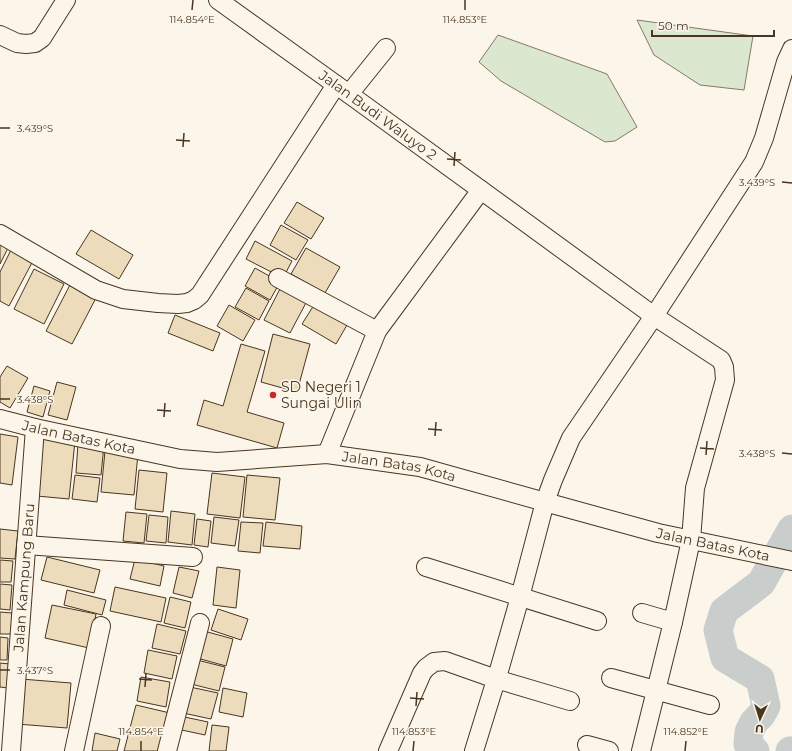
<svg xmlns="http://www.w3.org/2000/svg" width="792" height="751" viewBox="0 0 792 751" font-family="Montserrat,sans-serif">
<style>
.green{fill:#dce7d0;stroke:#887966}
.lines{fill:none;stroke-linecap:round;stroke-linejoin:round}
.river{stroke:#c9cecd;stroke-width:29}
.building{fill:#ecdcbc;stroke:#4a3520}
.minor-casing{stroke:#4a3520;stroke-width:20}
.minor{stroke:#fbf6e9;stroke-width:18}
.ticks{fill:none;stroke:#4a3520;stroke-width:1.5}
.poi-dot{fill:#c62828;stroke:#fbf6e9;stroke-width:1.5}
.labels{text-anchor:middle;stroke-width:3;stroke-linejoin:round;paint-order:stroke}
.street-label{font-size:14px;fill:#4a3520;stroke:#fbf6e9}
.poi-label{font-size:14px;fill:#4a3520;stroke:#fbf6e9;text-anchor:start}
.ticks-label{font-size:10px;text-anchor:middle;fill:#4a3520;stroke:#fbf6e9;stroke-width:3;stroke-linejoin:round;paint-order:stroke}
</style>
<rect width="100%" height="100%" fill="#fbf6e9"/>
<!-- green -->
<g class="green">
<polygon points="637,20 753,36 744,90 700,85 654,55"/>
<polygon points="498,35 607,74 637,127 615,141 605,142 501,81 479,62"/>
</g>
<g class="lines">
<!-- river -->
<g class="river">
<polyline points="755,751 748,744 749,732 754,722 761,715 766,706 760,679 725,658 718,630 724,611 761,583 792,529"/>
<polyline points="790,751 792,751"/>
</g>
</g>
<!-- building -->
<g class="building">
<polygon points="297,202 324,218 311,239 284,223"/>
<polygon points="281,225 308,240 296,260 270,245"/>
<polygon points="91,230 133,255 119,279 76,254"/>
<polygon points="0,240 10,244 0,264"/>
<polygon points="255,241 292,261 283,278 246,259"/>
<polygon points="13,246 35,257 9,306 0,301 0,272"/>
<polygon points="306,248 340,267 325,293 291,274"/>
<polygon points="255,268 280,282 270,300 245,286"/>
<polygon points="34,269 64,284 44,324 14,309"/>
<polygon points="71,283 97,296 72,344 46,331"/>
<polygon points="282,285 308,299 290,333 264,320"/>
<polygon points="246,288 269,301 259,320 235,307"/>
<polygon points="229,305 255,320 243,341 217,326"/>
<polygon points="314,305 347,325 336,344 302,324"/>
<polygon points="175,315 220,333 213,351 168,333"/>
<polygon points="273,334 310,344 297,392 261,382"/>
<polygon points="241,344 265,351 247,412 284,423 277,448 197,425 204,400 223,406"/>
<polygon points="7,366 28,378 10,408 0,402 0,377"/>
<polygon points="57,382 76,387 67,420 48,415"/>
<polygon points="34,386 50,391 43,417 27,412"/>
<polygon points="0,434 18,437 12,485 0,483"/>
<polygon points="43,438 75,441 69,499 37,496"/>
<polygon points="78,443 104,445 101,475 76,473"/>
<polygon points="105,451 138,454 134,495 101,492"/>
<polygon points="139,470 167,473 163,512 135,509"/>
<polygon points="212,473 245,477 240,518 207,514"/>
<polygon points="75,475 100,478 97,502 72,499"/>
<polygon points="247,475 280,478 275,520 243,517"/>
<polygon points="171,511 195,514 192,545 168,542"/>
<polygon points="126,512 147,514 144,543 123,541"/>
<polygon points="149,515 168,517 166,543 146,541"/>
<polygon points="214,517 239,520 235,546 211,543"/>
<polygon points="197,519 211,521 208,547 194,545"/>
<polygon points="241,522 263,523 260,553 238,551"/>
<polygon points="266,522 302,526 300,549 263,546"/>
<polygon points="0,529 18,531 15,559 0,558"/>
<polygon points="47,557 100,570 94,593 41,580"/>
<polygon points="135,559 164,566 160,586 130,579"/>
<polygon points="0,560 13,561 11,582 0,582"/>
<polygon points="179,567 199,571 192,598 173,593"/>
<polygon points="217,567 240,570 236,608 213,605"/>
<polygon points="0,584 12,585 10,610 0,609"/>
<polygon points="115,587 166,598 161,622 110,611"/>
<polygon points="67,590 106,600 102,615 64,605"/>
<polygon points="170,597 191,602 185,628 164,623"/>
<polygon points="52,605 96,614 89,648 45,638"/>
<polygon points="218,609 248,619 241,640 211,630"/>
<polygon points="0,612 12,613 11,634 0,634"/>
<polygon points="157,624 186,631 180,654 152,648"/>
<polygon points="204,631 233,639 226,666 197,658"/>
<polygon points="0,637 8,638 7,660 0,660"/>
<polygon points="148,650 177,656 172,679 144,673"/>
<polygon points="197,660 225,667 219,691 191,684"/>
<polygon points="0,663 10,664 8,688 0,687"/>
<polygon points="141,677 170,682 166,707 137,701"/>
<polygon points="21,679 71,683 67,728 17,724"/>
<polygon points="190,687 218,693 211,719 183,713"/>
<polygon points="223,688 247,693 243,717 219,712"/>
<polygon points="136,705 170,713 161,751 124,751"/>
<polygon points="180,716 208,722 205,735 177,729"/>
<polygon points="212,725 229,727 226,751 209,751"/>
<polygon points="95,733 120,739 117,751 92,751"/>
</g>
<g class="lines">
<!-- minor casing -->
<g class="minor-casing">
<g id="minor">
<path id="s1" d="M218 0 349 94 654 316 721 360 724 367 725 380 695 488 691 540 673 622 641 751"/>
<polyline points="0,35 17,43 26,44 35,43 42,38 66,0"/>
<polyline points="349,94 386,48"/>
<polyline points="0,234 96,290 123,299 158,303 178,304 187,303 194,300 200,295 336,85"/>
<polyline points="278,278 377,331"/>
<path id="s2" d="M0 419 35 428 180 459 217 462 327 454 420 467 545 502 658 533 792 561"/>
<polyline points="327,454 377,331 481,190"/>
<polyline points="26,545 193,557"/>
<polyline points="426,567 597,621"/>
<polyline points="642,613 673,622"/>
<polyline points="611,678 710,705"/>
<polyline points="587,745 609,751"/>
<path id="s3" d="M11 751 35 428"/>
<polyline points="74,751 101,626"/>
<polyline points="167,751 200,623"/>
<polyline points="388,751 422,673 426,668 434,662 445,661 496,679 570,701"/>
<polyline points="474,751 500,667 520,597 545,502 553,480 571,438 654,316 754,162 764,138 786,62 792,49"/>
</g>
</g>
<!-- minor -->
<use href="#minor" class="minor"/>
</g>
<!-- ticks -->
<path class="ticks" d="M192 10 193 0M465 10V0M0 128H10M176 140 190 141M183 147 184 133M447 159 461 160M454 166 455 152M782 182 792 183M0 399H10M157 410 171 411M164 417 165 403M428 429 442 430M435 436 436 422M700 448 714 449M782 453 792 454M706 455 707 441M0 670H10M139 679 152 680M145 687 146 673M410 698 424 699M416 706 417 692M141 751V741M413 751 414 741M685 751 686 741"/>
<!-- markers -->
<circle class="poi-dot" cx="273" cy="395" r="4"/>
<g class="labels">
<!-- street labels -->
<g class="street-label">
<text dy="5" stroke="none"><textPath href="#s1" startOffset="197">Jalan Budi Waluyo 2</textPath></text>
<text dy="5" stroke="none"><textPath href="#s2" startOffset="81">Jalan Batas Kota</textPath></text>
<text dy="5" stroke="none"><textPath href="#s2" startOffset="405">Jalan Batas Kota</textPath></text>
<text dy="5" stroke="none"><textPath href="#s2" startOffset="729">Jalan Batas Kota</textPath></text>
<text dy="5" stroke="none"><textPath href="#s3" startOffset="174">Jalan Kampung Baru</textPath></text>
</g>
<!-- poi labels -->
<g class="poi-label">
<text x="281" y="392">SD Negeri 1<tspan x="281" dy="16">Sungai Ulin</tspan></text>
</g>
</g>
<g class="ticks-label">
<text x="192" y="23">114.854°E</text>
<text x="465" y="23">114.853°E</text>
<text x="35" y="132">3.439°S</text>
<text x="757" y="186">3.439°S</text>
<text x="35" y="403">3.438°S</text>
<text x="757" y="457">3.438°S</text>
<text x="35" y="674">3.437°S</text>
<text x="141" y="735">114.854°E</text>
<text x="414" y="735">114.853°E</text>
<text x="686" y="735">114.852°E</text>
</g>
<!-- north arrow -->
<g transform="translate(760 719) rotate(184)" stroke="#fbf6e9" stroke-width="3" paint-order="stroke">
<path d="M0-3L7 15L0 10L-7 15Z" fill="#4a3520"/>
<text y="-6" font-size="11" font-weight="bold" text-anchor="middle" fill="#4a3520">U</text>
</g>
<!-- scale -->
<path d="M652 30v6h122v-6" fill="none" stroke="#4a3520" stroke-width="2"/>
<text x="658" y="30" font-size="12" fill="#4a3520" stroke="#fbf6e9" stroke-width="3" paint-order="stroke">50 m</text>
</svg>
